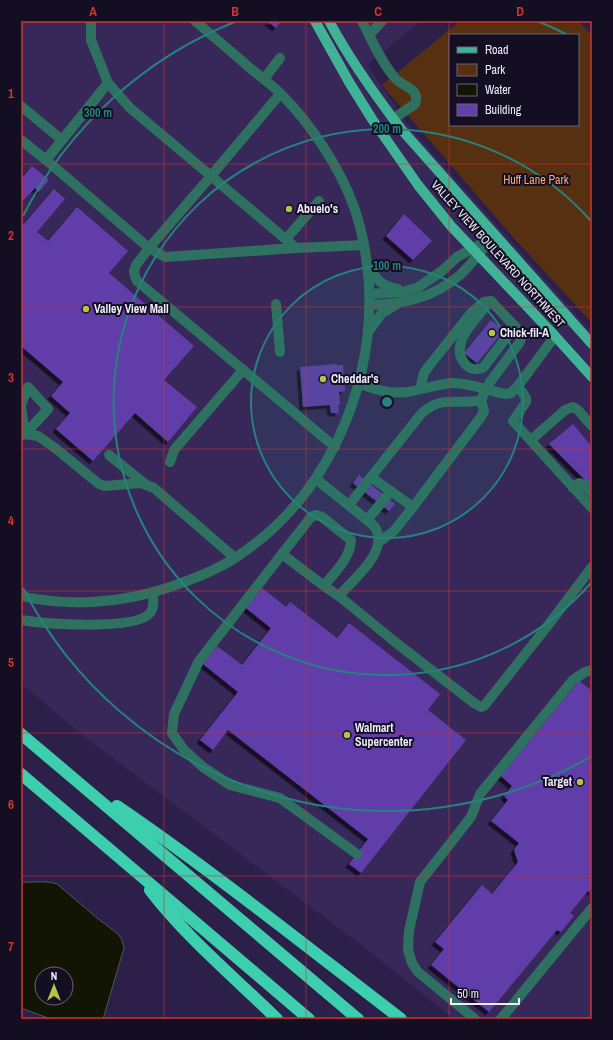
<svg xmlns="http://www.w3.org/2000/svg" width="613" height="1040" viewBox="0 0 613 1040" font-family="'Archivo Narrow',sans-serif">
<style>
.built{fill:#372859}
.green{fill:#572f11;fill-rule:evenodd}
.water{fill:#131504;stroke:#55564f;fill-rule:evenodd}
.building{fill:#613ea8;filter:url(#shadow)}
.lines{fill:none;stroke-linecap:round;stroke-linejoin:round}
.minor{stroke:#2e7160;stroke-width:10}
.major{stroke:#40b397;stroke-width:10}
.highway{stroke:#3ccead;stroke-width:12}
.grid{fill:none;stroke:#d73233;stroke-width:1;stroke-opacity:0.55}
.ring{fill:none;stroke:#25827c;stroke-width:2}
.poi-dot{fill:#b6c148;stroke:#130e21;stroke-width:1.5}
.labels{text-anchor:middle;stroke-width:4;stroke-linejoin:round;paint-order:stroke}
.park-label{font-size:12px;fill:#f9aa75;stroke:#130e21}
.poi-label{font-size:12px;font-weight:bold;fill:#efecfd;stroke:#130e21;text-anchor:start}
.street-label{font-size:12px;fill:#efecfd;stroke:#130e21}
.centre{fill:#25827c;stroke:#130e21;stroke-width:2}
.ring-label{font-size:12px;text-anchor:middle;font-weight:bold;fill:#25827c;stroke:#130e21;stroke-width:4;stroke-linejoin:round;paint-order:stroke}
.neatline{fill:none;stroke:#d73233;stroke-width:1.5}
.grid-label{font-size:13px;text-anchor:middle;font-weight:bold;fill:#d73233}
</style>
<defs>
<filter id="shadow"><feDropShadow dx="-3.5" dy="3.5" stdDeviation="0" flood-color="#0009"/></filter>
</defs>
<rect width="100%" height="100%" fill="#2c204b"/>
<!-- built -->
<polygon class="built" points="21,21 420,21 367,65 411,129 592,332 592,1019 454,1019 364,947 81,734 21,683"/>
<!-- green -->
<path class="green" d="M460 21H578L592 36V323L512 236 382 85ZM450 35H578V125H450Z"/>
<!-- water -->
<path class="water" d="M21 882C33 883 45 880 57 884L97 918 118 934 122 940 124 948 103 1019H51L21 1008ZM42 974H66V998H42Z"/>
<!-- building -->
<g class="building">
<polygon points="267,21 281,21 276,28"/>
<polygon points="32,166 49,180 39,192 35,188 21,203 21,176 23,177"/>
<polygon points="54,189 65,199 37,232 48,241 77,207 128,251 109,273 194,346 164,380 197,407 168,442 135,413 93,461 56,429 70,413 51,396 63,382 21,346 21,223 23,225"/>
<polygon points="404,214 432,241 413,260 386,236"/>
<polygon points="491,320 504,330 477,363 464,353"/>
<polygon points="335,364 336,365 343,365 345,391 339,392 340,405 338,405 339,413 331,413 330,405 303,407 300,367"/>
<polygon points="573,424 592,447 592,487 549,444"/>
<polygon points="359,475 395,504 389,511 353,483"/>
<polygon points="262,588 286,607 290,602 337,638 349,623 440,694 428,710 466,740 361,873 349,864 368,839 228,730 213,750 200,740 238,692 203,664 217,646 242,665 271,628 246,608"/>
<polygon points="579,681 592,691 592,891 591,892 588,891 570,913 574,916 561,932 557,930 489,1012 431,965 444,949 435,942 482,885 492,894 518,862 514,850 519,843 491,821 508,800 504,796 512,786 501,776"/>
</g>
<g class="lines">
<!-- minor -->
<g class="minor">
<polyline points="91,21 91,40 108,83 130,108 211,176 149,248 136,265 134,271 135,276 137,281 335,447"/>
<path d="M362 21C372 40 381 62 395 78 402 87 421 88 415 104L393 119"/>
<polyline points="369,35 382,21"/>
<polyline points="264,79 280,58"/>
<polyline points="108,83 46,160 149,248 165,257 296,248 364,245"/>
<polyline points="280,94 211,176 296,248"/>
<polyline points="21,106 62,140"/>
<polyline points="21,140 46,160"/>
<polyline points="286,239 319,201"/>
<path d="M368 266C377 280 381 286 398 289"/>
<polyline points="369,294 402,292 417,288 442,271 457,257 479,245"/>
<polyline points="276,304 280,352"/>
<path d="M488 304C476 319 447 345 466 365 471 370 476 370 483 368L515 326"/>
<path d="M369 305C404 304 433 298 460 275 473 263 483 248 494 235"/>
<polyline points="368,332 382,313 396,305"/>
<path d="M359 383C374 390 390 394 407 392 422 390 437 384 452 383 471 383 488 391 506 394L511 393 518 386 555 336"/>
<polyline points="518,386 526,398 526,402 513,421 592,508"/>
<polyline points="21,405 28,387 48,409 25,434"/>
<polyline points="21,406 25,434"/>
<polyline points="21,436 25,434 38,436 55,448 99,484 105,486 141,483 154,488 235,558"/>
<polyline points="531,440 565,410 573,407 578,410 592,426"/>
<polyline points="109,455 145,484"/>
<polyline points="170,462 174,450 243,370"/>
<path d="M316 479 367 520C370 523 374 525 376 529 388 553 353 579 339 596L395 642 474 703 481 707 484 706 549 624 592 567"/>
<polyline points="573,488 579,483 585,485 592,493"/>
<polyline points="349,505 371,477"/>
<polyline points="413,507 481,417 484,411 481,400"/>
<polyline points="367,520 391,491"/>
<path d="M379 542 394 531 413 507 371 477 421 414C442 394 457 406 481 400L490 382 520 342 521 338 520 332 491 301 484 302 471 313 429 366 424 373 420 389"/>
<polyline points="282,554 199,661 174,714 172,733 184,750 203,767 230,785 280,798 357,854"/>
<path d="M324 586C334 573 351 557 351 540L322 517 316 515 311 517 282 554 324 586 339 596"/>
<path d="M21 596C68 607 122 603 167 588 191 580 215 571 235 558 326 499 374 391 369 284 367 259 363 232 354 207 340 168 311 124 281 94 272 85 261 77 251 69 233 53 214 37 195 21"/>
<path d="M21 620C45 624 130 630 148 615 155 609 153 601 153 593"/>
<polyline points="475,1019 418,972 412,963 408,950 409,931 420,882 471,817 480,794 573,680 585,672 592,670"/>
<polyline points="501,1019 592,908"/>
</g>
<!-- major -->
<g class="major">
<polyline points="315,21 349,82 372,119 418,185 451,226 555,336 592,377"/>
<path d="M329 21C350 60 375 95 401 129L592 344"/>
</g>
<!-- highway -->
<g class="highway">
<polyline points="21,734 358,1019"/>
<polyline points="21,774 309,1019"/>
<path d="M117 806C215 873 307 947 401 1019"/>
<path d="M150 890C187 938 234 977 277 1019"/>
</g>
</g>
<!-- grid -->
<path class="grid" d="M164 21V1019M306 21V1019M449 21V1019M21 164H592M21 307H592M21 449H592M21 591H592M21 733H592M21 876H592"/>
<!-- distance rings -->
<circle cx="387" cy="402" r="136" fill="#25827c" fill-opacity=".12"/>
<g class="ring">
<circle cx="387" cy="402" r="136"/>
<path d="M591 583A273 273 0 1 1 591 221"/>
<path d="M592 756A409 409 0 0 1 23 588M23 216A409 409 0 0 1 237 21M537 21A409 409 0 0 1 566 34"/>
</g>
<!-- markers -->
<g class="poi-dot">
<circle cx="289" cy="209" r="4"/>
<circle cx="86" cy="309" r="4"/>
<circle cx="492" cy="333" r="4"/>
<circle cx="323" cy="379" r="4"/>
<circle cx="347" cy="735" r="4"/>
<circle cx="580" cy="782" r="4"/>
</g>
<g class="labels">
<!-- park labels -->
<g class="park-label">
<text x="536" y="184">Huff Lane Park</text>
</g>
<!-- poi labels -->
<g class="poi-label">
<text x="297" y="213">Abuelo's</text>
<text x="94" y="313">Valley View Mall</text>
<text x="500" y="337">Chick-fil-A</text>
<text x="331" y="383">Cheddar's</text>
<text x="355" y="732">Walmart<tspan x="355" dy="14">Supercenter</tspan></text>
<text x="572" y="786" text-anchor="end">Target</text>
</g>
<!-- street labels -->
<g class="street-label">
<text transform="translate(498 254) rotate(48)" y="4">VALLEY VIEW BOULEVARD NORTHWEST</text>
</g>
</g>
<circle cx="387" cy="402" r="6" class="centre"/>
<g class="ring-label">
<text x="98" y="117">300 m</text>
<text x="387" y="133">200 m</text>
<text x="387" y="270">100 m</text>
</g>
<!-- border -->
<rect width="613" height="1040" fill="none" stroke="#130e21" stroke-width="44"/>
<!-- legend -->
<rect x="449" y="34" width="130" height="92" fill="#130e21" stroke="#6b6779"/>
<rect x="457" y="47" width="20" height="6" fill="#40b397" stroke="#6b6779"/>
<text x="485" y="54" font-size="12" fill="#efecfd">Road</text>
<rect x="457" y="64" width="20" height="12" fill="#572f11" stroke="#6b6779"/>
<text x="485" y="74" font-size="12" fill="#efecfd">Park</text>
<rect x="457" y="84" width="20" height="12" fill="#131504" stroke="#6b6779"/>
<text x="485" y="94" font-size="12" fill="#efecfd">Water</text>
<rect x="457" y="104" width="20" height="12" fill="#613ea8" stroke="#6b6779"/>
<text x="485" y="114" font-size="12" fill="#efecfd">Building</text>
<!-- north arrow -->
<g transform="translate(54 986)"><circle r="19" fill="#130e21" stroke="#6b6779"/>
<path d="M0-3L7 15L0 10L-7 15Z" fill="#b6c148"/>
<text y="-6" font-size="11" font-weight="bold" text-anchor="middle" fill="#efecfd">N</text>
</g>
<!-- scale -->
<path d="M451 998v6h68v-6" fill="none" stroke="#efecfd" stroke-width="2"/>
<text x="457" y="998" font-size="12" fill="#efecfd" stroke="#130e21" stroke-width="3" paint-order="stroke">50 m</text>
<rect x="22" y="22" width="569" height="996" class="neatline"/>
<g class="grid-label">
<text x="93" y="16">A</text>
<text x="235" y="16">B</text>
<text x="378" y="16">C</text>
<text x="520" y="16">D</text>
<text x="11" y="98">1</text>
<text x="11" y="240">2</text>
<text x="11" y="382">3</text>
<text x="11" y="525">4</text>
<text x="11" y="667">5</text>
<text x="11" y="809">6</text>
<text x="11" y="951">7</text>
</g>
</svg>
